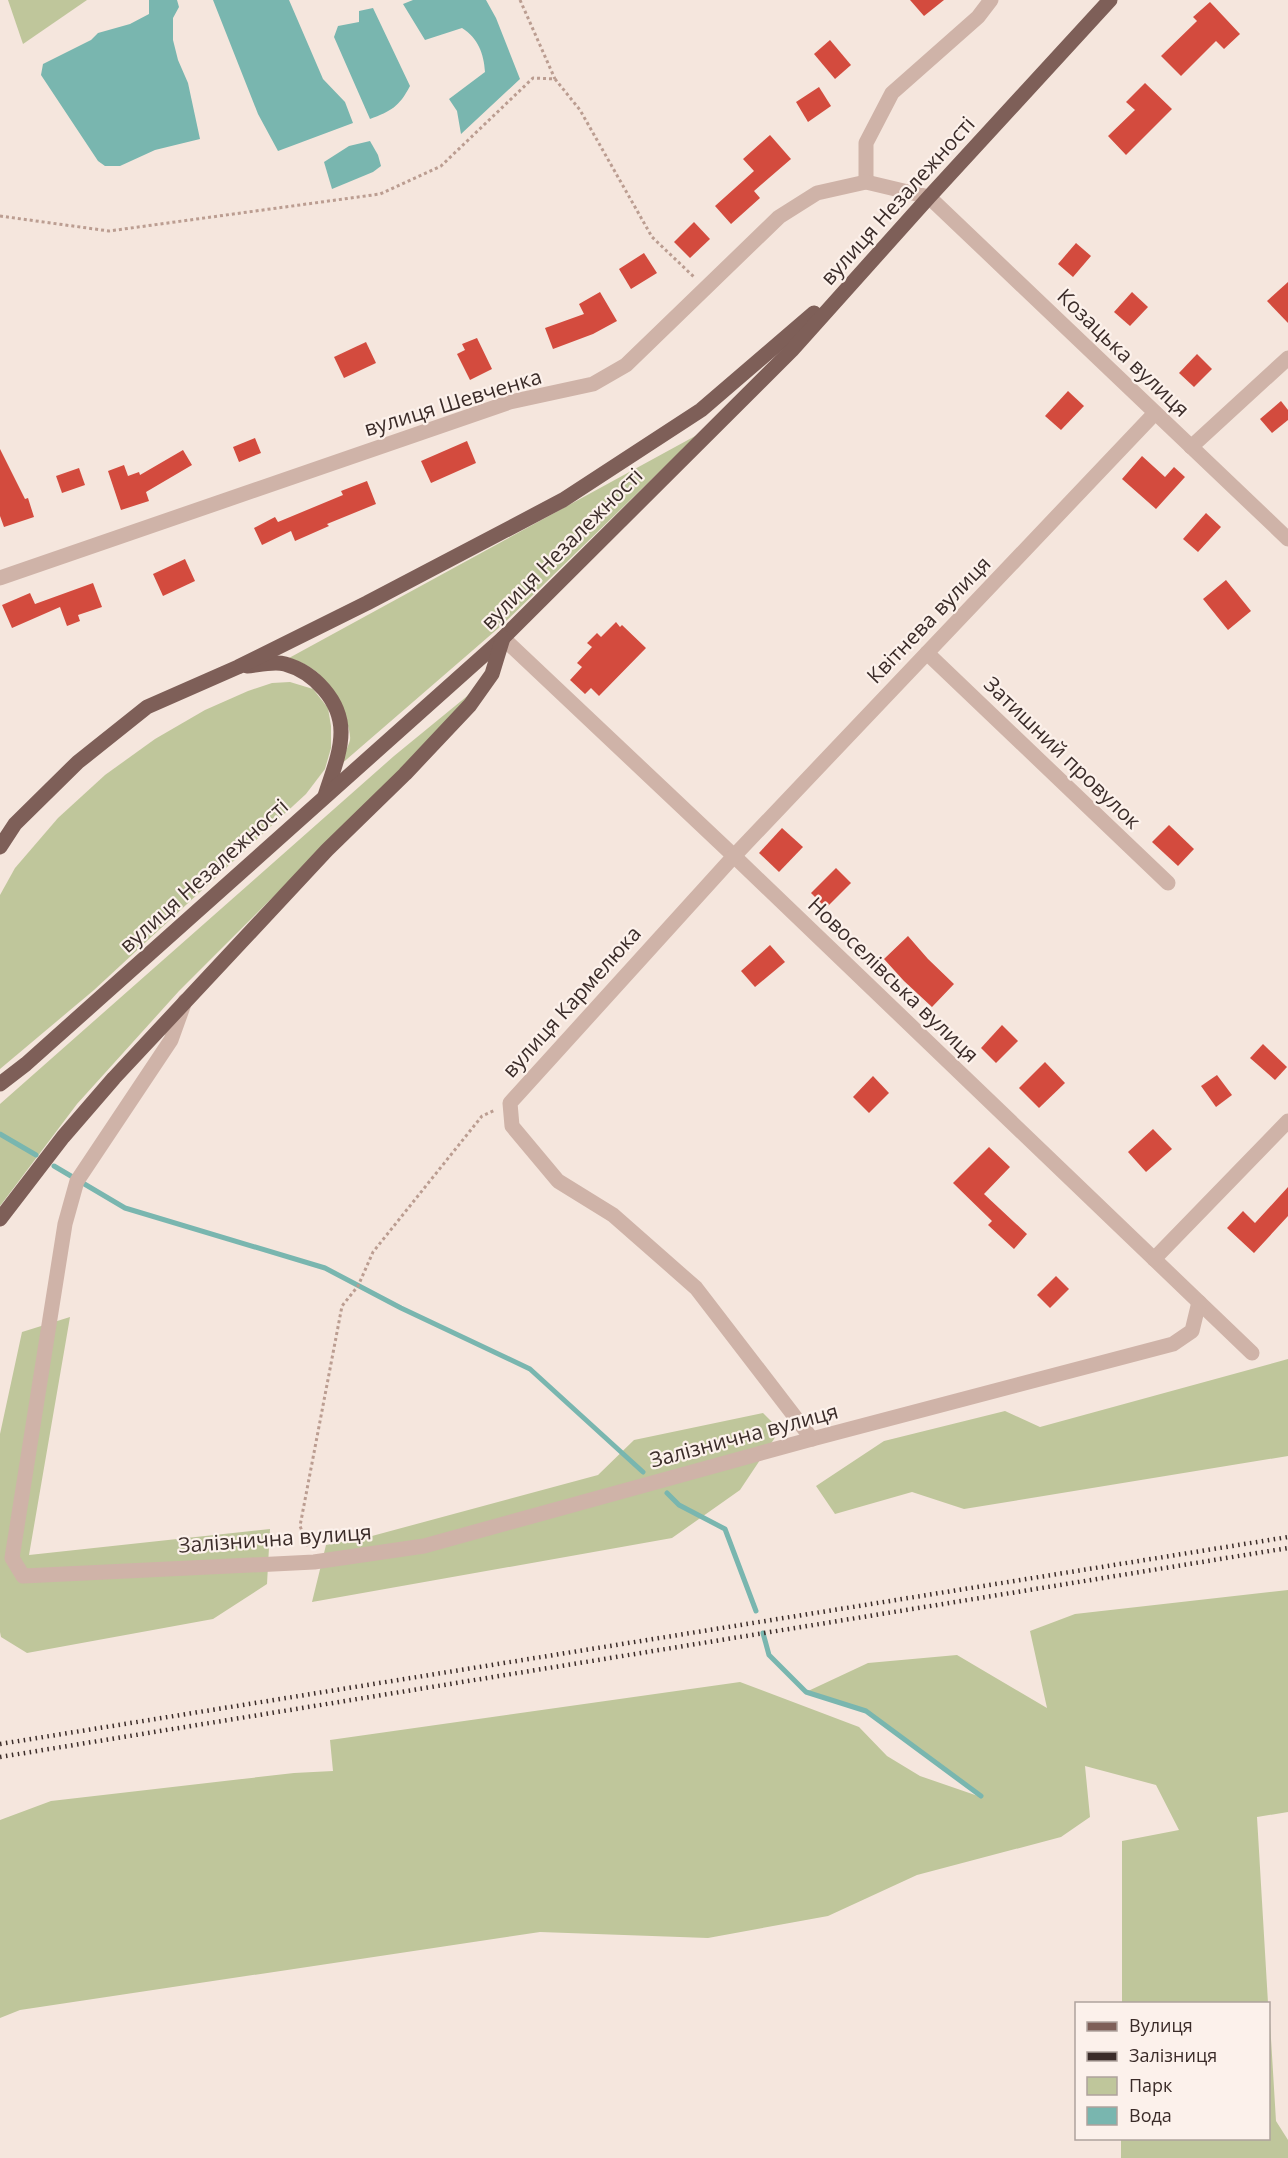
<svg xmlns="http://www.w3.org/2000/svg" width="1288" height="2158" viewBox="0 0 1288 2158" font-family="'Open Sans',sans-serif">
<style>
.green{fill:#bfc69b}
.water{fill:#79b6af}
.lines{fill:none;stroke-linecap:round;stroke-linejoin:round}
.stream{stroke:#79b6af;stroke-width:5}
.building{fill:#d34b3e}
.path{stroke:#bb9d91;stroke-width:3;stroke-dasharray:3 3;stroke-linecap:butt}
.minor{stroke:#cfb3a8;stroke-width:15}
.major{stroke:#7e5f58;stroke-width:15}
.rail{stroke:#3b2c29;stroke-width:4.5;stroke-dasharray:1.5 4.5;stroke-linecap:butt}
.labels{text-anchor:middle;stroke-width:4.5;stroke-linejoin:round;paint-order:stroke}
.street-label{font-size:21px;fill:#3b2c29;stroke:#fcf1eb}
</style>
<rect width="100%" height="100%" fill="#f5e6dd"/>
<!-- green -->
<g class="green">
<polygon points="8,0 87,0 23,44"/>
<path d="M697 435 502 625 339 766C342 758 348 748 350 740 352 722 330 685 318 673 310 666 299 661 289 658Z"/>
<polygon points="290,682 313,689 328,708 331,726 331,748 325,769 306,794 94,990 0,1069 0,895 15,868 58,818 105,775 155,739 205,710 248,691 272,683"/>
<polygon points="477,688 394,776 179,991 77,1104 0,1206 0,1104 394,756"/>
<polygon points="70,1317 29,1555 270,1529 267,1584 213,1619 27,1653 1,1637 0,1632 0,1434 22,1332"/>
<polygon points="1288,1359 1288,1456 964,1509 912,1492 835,1514 816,1486 884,1441 1005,1411 1040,1427"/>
<polygon points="763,1413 780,1430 740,1490 672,1538 312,1602 326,1545 372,1536 598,1475 634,1440"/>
<polygon points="1288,1590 1288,1812 1257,1817 1268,2003 1122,2003 1122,1841 1179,1830 1156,1785 1085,1766 1090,1817 1061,1837 917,1875 828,1916 708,1938 540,1932 20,2010 0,2018 0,1820 51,1801 294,1773 333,1771 330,1740 740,1682 859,1727 887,1756 920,1776 978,1796 866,1711 806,1692 868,1663 957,1655 1047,1708 1030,1631 1075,1614"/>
<polygon points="1269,2006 1276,2121 1288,2140 1288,2158 1121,2158 1121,2139 1268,2138"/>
</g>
<!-- water -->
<g class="water">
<polygon points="149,0 177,0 179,7 173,18 173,40 178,60 188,83 200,139 155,150 120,166 105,166 98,161 41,75 43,64 91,40 98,33 130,24 149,14"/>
<polygon points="213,0 289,0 323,79 345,102 353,123 278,151 258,114"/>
<path d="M413 0H486L496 18 520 79 461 134 457 111 449 99 485 72C484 54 478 38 462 28L425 40 403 4Z"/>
<path d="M373 8 410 86C399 107 391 111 370 119L334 37 338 26 359 22V11Z"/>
<polygon points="370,141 378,155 381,166 373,172 332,189 324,162 349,146"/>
</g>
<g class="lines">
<!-- stream -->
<g class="stream">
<polyline points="0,1134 36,1155"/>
<polyline points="54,1166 125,1208 325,1268 401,1308 530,1369 643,1472"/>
<polyline points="667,1493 679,1505 725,1529 756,1611"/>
<polyline points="763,1633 769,1655 806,1692 866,1711 981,1796"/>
</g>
</g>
<!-- building -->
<g class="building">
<polygon points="910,0 944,0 924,16"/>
<polygon points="1210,2 1240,34 1224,49 1216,41 1181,76 1161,56 1197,21 1193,17"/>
<polygon points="830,40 851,65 835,79 814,54"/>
<polygon points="1145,83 1172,109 1126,155 1108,136 1135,110 1126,102"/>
<polygon points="819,87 831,106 808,122 796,102"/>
<polygon points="770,135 791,159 754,191 760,198 731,224 715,206 754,171 743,159"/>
<polygon points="694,222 710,239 690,258 674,242"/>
<polygon points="1076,243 1091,256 1073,277 1058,264"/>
<polygon points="644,253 657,273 631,289 619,269"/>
<polygon points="1288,282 1288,323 1267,301"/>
<polygon points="600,292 617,321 593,334 553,349 545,328 584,314 579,304"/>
<polygon points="1132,292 1148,307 1130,326 1114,312"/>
<polygon points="477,338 492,369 470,380 457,354 465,350 462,344"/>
<polygon points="366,342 376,363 344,378 334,357"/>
<polygon points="1197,354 1212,369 1194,387 1179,373"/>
<polygon points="1068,391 1084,406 1061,430 1045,416"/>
<polygon points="1281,401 1288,410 1288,420 1272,433 1260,419"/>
<polygon points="255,438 261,453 239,462 233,447"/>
<polygon points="467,441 476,463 431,483 421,461"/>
<polygon points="0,449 25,499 28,498 34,517 4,527 0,516"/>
<polygon points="183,450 192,465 146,492 149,501 121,510 108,471 124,465 128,476 139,472 140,475"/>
<polygon points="1142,456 1165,477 1174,467 1185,477 1156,509 1122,479"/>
<polygon points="79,468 85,485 62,493 56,476"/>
<polygon points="367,481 376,504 327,524 329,526 295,541 291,531 262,545 254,528 275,517 278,522 343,495 341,491"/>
<polygon points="1206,513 1221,527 1198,552 1183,539"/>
<polygon points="185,559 195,581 163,596 153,574"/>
<polygon points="1226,580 1251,611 1228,630 1203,599"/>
<polygon points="93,583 102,607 78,615 80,621 67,626 60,607 12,628 2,605 30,593 35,604"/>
<polygon points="616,622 620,627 622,625 646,648 599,696 591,688 585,694 570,680 582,667 577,663 592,647 587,643 597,633 601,637"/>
<polygon points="1169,825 1194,849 1178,866 1152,842"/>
<polygon points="782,828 803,847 779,872 759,853"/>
<polygon points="836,868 851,883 826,908 811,893"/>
<polygon points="908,936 928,959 954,984 932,1007 904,981 884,959"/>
<polygon points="770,945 785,962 755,987 741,971"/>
<polygon points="1002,1025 1018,1041 996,1063 981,1048"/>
<polygon points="1263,1044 1287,1067 1275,1080 1250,1058"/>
<polygon points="1045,1062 1065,1083 1039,1108 1019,1088"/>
<polygon points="1217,1075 1232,1095 1216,1107 1201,1086"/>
<polygon points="873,1076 889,1093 869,1113 853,1097"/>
<polygon points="1153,1129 1172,1149 1146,1172 1128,1152"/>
<polygon points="989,1147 1010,1167 984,1194 1027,1234 1014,1249 988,1225 992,1221 953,1183"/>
<polygon points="1288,1187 1288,1216 1254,1253 1227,1228 1243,1211 1255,1223"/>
<polygon points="1056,1276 1069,1289 1050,1308 1037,1295"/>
</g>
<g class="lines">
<!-- path -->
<g class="path">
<polyline points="520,0 555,79"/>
<polyline points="0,216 109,231 380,194 441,166 533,78 555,79 580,110 652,237 694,277"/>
<polyline points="308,1546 300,1526 342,1306 358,1286 373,1252 482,1116 495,1110"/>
</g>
<!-- minor -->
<g class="minor">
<polyline points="866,182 866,143 892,93 978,17 991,0"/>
<polyline points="1191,447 1288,358"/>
<polyline points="0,578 510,402 593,384 626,365 779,217 817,193 866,182 929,197 1288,539"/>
<polyline points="503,638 734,856 1252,1353"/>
<polyline points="927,653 1168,883"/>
<polyline points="185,1001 171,1040 77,1181 65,1224 12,1558 23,1576 314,1562 424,1546 812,1439 1173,1344 1192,1331 1199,1302"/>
<polyline points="1154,1259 1288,1121"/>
<polyline points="812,1439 696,1288 613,1215 558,1181 512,1126 510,1103 734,856 1155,413"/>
</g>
<!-- major -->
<g class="major">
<path d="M247 666C258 665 274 661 285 664 314 672 341 701 341 732 341 754 331 776 325 796"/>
<polyline points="0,847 15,824 78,762 147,707 238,667 367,603 563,500 701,410 814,313"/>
<polyline points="0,1084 26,1064 503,638 792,350 929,197 1110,0"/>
<polyline points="0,1219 63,1137 114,1078 327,850 405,774 470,705 492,674 503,638"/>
</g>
<!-- rail -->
<g class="rail">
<polyline points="0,1744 1288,1537"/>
<polyline points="0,1757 1288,1548"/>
</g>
</g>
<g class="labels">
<!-- street labels -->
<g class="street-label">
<text transform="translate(898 201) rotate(-48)" y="7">вулиця Незалежності</text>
<text transform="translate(1123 353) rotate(44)" y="7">Козацька вулиця</text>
<text transform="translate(453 403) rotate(-17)" y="7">вулиця Шевченка</text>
<text transform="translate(562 549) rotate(-45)" y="7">вулиця Незалежності</text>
<text transform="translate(929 620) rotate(-46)" y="7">Квітнева вулиця</text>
<text transform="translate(1062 753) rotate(44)" y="7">Затишний провулок</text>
<text transform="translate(204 876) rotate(-42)" y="7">вулиця Незалежності</text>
<text transform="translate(893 980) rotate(44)" y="7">Новоселівська вулиця</text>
<text transform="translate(572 1002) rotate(-48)" y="7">вулиця Кармелюка</text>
<text transform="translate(744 1436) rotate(-15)" y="7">Залізнична вулиця</text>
<text transform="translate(275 1539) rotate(-4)" y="7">Залізнична вулиця</text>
</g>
</g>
<!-- legend -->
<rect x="1075" y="2002" width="195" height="138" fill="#fcf1eb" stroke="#afa29d" stroke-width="1.5"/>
<rect x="1087" y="2022" width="30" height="9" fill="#7e5f58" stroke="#afa29d" stroke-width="1.5"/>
<text x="1129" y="2032" font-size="18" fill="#3b2c29">Вулиця</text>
<rect x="1087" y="2052" width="30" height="9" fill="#3b2c29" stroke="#afa29d" stroke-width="1.5"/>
<text x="1129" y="2062" font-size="18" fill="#3b2c29">Залізниця</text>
<rect x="1087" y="2077" width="30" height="18" fill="#bfc69b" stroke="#afa29d" stroke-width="1.5"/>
<text x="1129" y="2092" font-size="18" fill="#3b2c29">Парк</text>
<rect x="1087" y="2107" width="30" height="18" fill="#79b6af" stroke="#afa29d" stroke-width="1.5"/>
<text x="1129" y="2122" font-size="18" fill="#3b2c29">Вода</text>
</svg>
